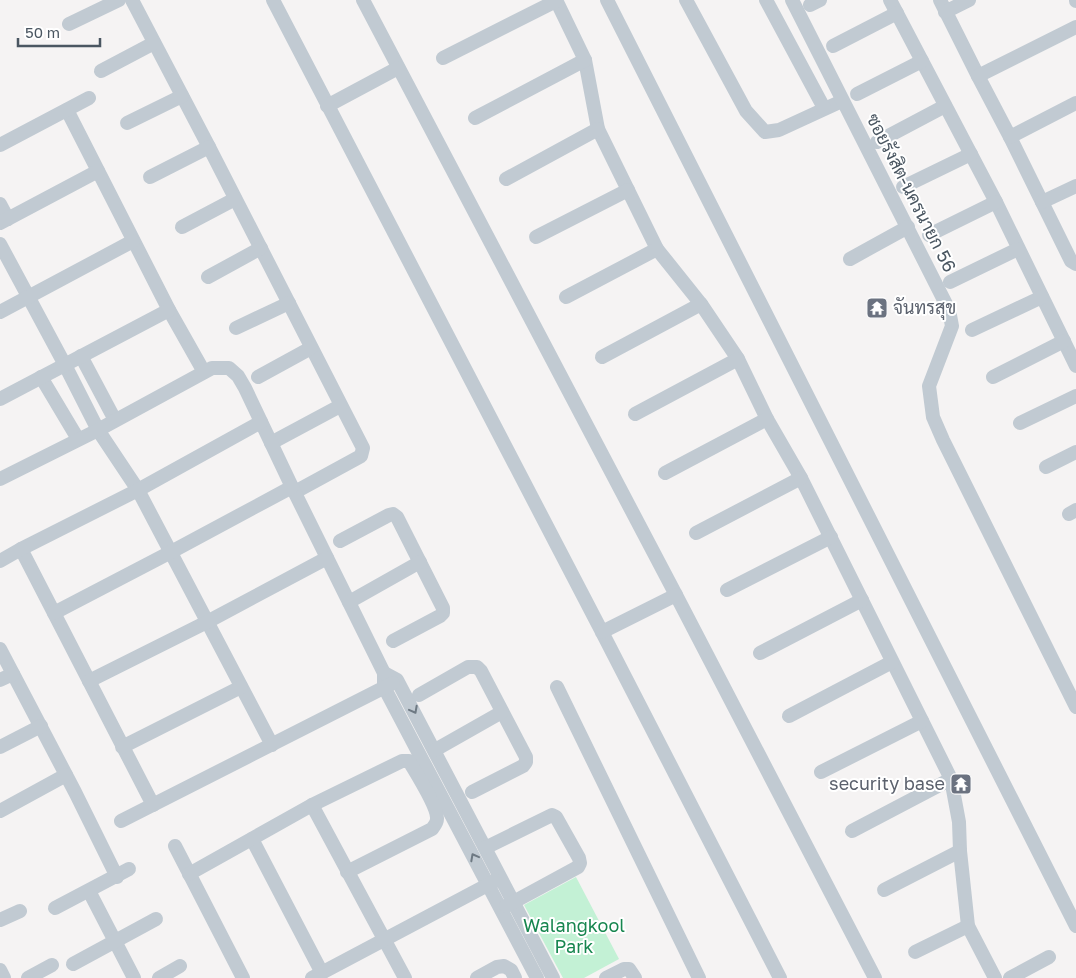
<svg xmlns="http://www.w3.org/2000/svg" width="1076" height="978" viewBox="0 0 1076 978" font-family="'Golos Text',Sarabun,sans-serif">
<style>
.green{fill:#c3f1d5}
.lines{fill:none;stroke-linecap:round;stroke-linejoin:round}
.minor{stroke:#c1cad2;stroke-width:14}
.oneway{stroke:#6e7983}
.labels{text-anchor:middle;stroke-width:4;stroke-linejoin:round;paint-order:stroke}
.street-label{font-size:18px;fill:#4a5661;stroke:#fff}
.worship-label{font-size:18px;fill:#5b616d;stroke:#fff;text-anchor:start}
.park-label{font-size:18px;fill:#17864f;stroke:#fff}
</style>
<rect width="100%" height="100%" fill="#f5f3f3"/>
<!-- green -->
<polygon class="green" points="576,877 619,959 584,978 563,978 524,905"/>
<g class="lines">
<!-- minor -->
<g class="minor">
<polyline points="132,0 209,147 363,448 361,456 295,492"/>
<polyline points="273,0 602,632 780,978"/>
<polyline points="363,0 676,595 875,978"/>
<polyline points="556,0 585,60 598,129 657,249 701,304 738,359 767,419 801,478 951,779 959,822 960,851 968,926 995,978"/>
<polyline points="607,0 1076,926"/>
<polyline points="686,0 746,111 765,132 779,130 842,101"/>
<polyline points="766,0 824,108"/>
<polyline points="792,0 949,310 952,326 929,386 933,417 943,440 1076,707"/>
<polyline points="890,0 996,202 1076,366"/>
<polyline points="940,0 978,76 1010,137 1071,261 1076,264"/>
<polyline points="1076,0 1076,1"/>
<polyline points="810,5 820,0"/>
<polyline points="945,12 969,0"/>
<polyline points="69,24 119,0"/>
<polyline points="833,46 897,13"/>
<polyline points="443,58 556,1"/>
<polyline points="101,71 154,43"/>
<polyline points="978,76 1076,27"/>
<polyline points="857,94 922,61"/>
<polyline points="327,106 398,68"/>
<polyline points="67,110 169,310 204,372"/>
<polyline points="475,118 585,60"/>
<polyline points="127,123 182,96"/>
<polyline points="1010,137 1076,103"/>
<polyline points="877,142 945,106"/>
<polyline points="0,145 89,98"/>
<polyline points="150,177 209,147"/>
<polyline points="506,179 598,129"/>
<polyline points="903,187 971,154"/>
<polyline points="1042,202 1076,186"/>
<polyline points="0,204 8,219"/>
<polyline points="0,223 98,171"/>
<polyline points="182,227 235,199"/>
<polyline points="929,235 996,202"/>
<polyline points="536,237 628,190"/>
<polyline points="0,244 65,365 98,430 138,490 272,745"/>
<polyline points="850,259 908,227"/>
<polyline points="208,277 261,248"/>
<polyline points="950,282 1018,249"/>
<polyline points="566,297 657,249"/>
<polyline points="0,312 133,241"/>
<polyline points="236,328 289,303"/>
<polyline points="972,330 1042,297"/>
<polyline points="81,356 115,420"/>
<polyline points="602,357 701,304"/>
<polyline points="41,377 78,439"/>
<polyline points="258,377 311,348"/>
<polyline points="993,377 1064,341"/>
<polyline points="0,399 169,310"/>
<polyline points="635,414 738,359"/>
<polyline points="1020,423 1076,396"/>
<polyline points="271,443 340,406"/>
<polyline points="1046,467 1076,452"/>
<polyline points="665,473 767,419"/>
<polyline points="0,479 98,430 212,368 229,368 238,376 245,388 292,487 384,673 384,687 537,978"/>
<polyline points="1069,514 1076,510"/>
<polyline points="696,533 801,478"/>
<polyline points="340,541 389,515 393,514 397,517 443,608 443,613 440,616 393,641"/>
<polyline points="21,549 153,805"/>
<polyline points="0,561 21,549 138,490 261,422"/>
<polyline points="727,590 831,537"/>
<polyline points="349,602 420,562"/>
<polyline points="54,613 171,552 292,487"/>
<polyline points="602,632 676,595"/>
<polyline points="0,649 75,792 117,877"/>
<polyline points="760,653 862,600"/>
<polyline points="384,673 397,680 553,978"/>
<polyline points="0,680 13,674"/>
<polyline points="89,681 207,622 327,558"/>
<polyline points="557,687 699,978"/>
<polyline points="419,695 468,667 477,667 481,671 526,757 526,762 523,766 472,792"/>
<polyline points="789,716 892,662"/>
<polyline points="0,747 41,726"/>
<polyline points="122,747 241,687"/>
<polyline points="435,750 502,712"/>
<polyline points="821,772 922,721"/>
<polyline points="312,805 405,978"/>
<polyline points="0,811 66,775"/>
<polyline points="121,821 393,683"/>
<polyline points="852,831 951,779"/>
<polyline points="252,839 322,973"/>
<polyline points="175,846 243,978"/>
<polyline points="485,848 552,815 556,817 579,858 580,863 578,867 506,906"/>
<path d="M189 874 312 805 402 761H409C416 773 438 807 437 819 437 823 434 826 432 829L347 872"/>
<polyline points="884,890 960,851"/>
<polyline points="89,891 134,978"/>
<polyline points="55,908 129,869"/>
<polyline points="0,920 20,911"/>
<polyline points="915,952 968,926"/>
<polyline points="73,964 156,919"/>
<polyline points="0,970 4,978"/>
<polyline points="28,978 52,965"/>
<polyline points="159,978 180,966"/>
<polyline points="312,978 495,881"/>
<polyline points="477,978 497,967 504,966 511,970 515,978"/>
<polyline points="606,978 624,969 629,969 635,978"/>
<polyline points="1010,978 1049,957"/>
</g>
</g>
<!-- one-way arrows -->
<defs><path id="oneway-chevron" d="M-2-3.5L2.5 0L-2 3.5" fill="none" stroke-width="1.6" stroke-linecap="round" stroke-linejoin="round" transform="scale(1.25)"/></defs>
<g class="oneway">
<use href="#oneway-chevron" transform="translate(414 710) rotate(62)"/>
<use href="#oneway-chevron" transform="translate(474 857) rotate(-118)"/>
</g>
<!-- icons -->
<defs>
<g id="temple-square" transform="scale(1.125)"><rect x="-9" y="-9" width="18" height="18" rx="4" fill="#6b7280" stroke="#fff"/><path d="M0-6L5-2H3V0L6.5 2.5H4V6H1.5V3h-3V6H-4V2.5H-6.5L-3 0V-2H-5Z" fill="#fff"/></g>
</defs>
<g fill-rule="evenodd">
<use href="#temple-square" x="877" y="308"/>
<use href="#temple-square" x="961" y="784"/>
</g>
<g class="labels">
<!-- street labels -->
<g class="street-label">
<text transform="translate(911 193) rotate(63)" y="6">ซอยรังสิต-นครนายก 56</text>
</g>
<!-- worship labels -->
<g class="worship-label">
<text x="893" y="314">จันทรสุข</text>
<text x="945" y="790" text-anchor="end">security base</text>
</g>
<!-- park labels -->
<g class="park-label">
<text x="574" y="932">Walangkool<tspan x="574" dy="21">Park</tspan></text>
</g>
</g>
<!-- scale -->
<path d="M18 38v8h82v-8" fill="none" stroke="#4a5661" stroke-width="2.5"/>
<text x="25" y="38" font-size="15" fill="#4a5661" stroke="#ffffff" stroke-width="4" paint-order="stroke">50 m</text>
</svg>
